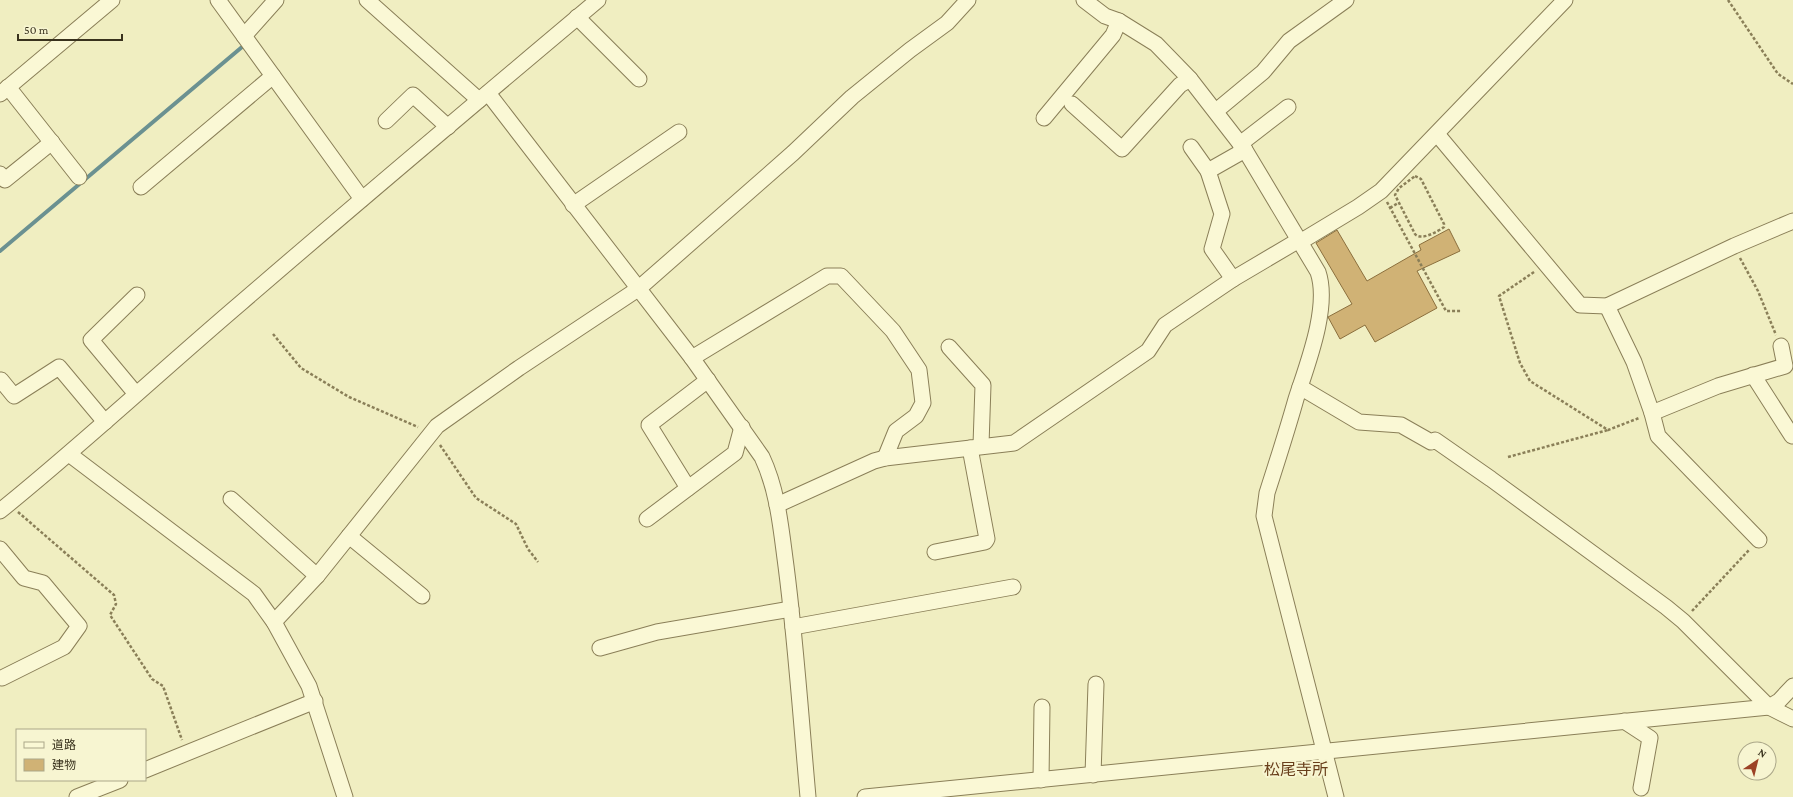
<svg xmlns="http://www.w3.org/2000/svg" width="1793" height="797" viewBox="0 0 1793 797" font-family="'Crimson Pro','Noto Sans JP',serif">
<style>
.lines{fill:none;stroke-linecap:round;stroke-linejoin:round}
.stream{stroke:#6b9191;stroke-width:4}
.building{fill:#d0b275;stroke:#8b6f3d}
.minor-casing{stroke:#8a7f58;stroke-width:17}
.path{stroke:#8a7f58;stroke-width:2.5;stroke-dasharray:3 2;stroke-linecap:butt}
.minor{stroke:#faf8d5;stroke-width:15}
.labels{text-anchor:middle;stroke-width:4;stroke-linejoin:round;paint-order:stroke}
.quarter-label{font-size:16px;fill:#683e1a;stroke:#f7f5d1}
</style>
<rect width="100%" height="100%" fill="#f0eec1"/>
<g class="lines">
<!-- stream -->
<polyline class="stream" points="0,251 242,47"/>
</g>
<!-- building -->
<polygon class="building" points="1449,229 1460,251 1417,271 1437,308 1375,342 1365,325 1340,339 1328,317 1352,304 1316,243 1337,230 1367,281 1421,250 1419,245"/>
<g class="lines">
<!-- minor casing -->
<g class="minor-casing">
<g id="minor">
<polyline points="218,0 362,199"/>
<polyline points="367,0 479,100"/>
<path d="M1084 0 1105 16 1119 21 1156 44 1190 79 1245 150 1318 272C1330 307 1307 365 1296 399 1287 431 1277 462 1267 493L1264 516 1336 797"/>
<polyline points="577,17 639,79"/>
<polyline points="244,36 276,0"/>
<polyline points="8,87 79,177"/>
<path d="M488 93 692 358 762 457C778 491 781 529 786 566 796 643 801 720 808 797"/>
<polyline points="0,94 112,0"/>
<polyline points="1072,104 1122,149 1180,85 1190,79"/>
<polyline points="1216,111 1263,72 1289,41 1346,0"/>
<polyline points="1044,118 1113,35 1119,21"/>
<polyline points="386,121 413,95 448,127"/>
<polyline points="1437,134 1580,305 1607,306 1734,246 1793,221"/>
<polyline points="1240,144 1288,107"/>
<polyline points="1191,147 1208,171 1222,214 1212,249 1233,279"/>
<polyline points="1208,171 1245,150"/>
<polyline points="0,174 5,180 52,142"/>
<polyline points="141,187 273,76"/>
<polyline points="573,205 679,132"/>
<polyline points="1300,242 1358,207 1381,191 1565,0"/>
<polyline points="1607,306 1634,362 1652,413 1718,386 1785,366 1781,346"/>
<polyline points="949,347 983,385 981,445"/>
<polyline points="692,358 827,276 841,276 893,331 919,370 923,403 916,416 896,431 885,458"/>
<polyline points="1753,375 1792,436"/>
<polyline points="1,380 14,396 59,367 105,422"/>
<polyline points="1300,387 1359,422 1401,425 1431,442 1435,440 1491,479 1666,607 1683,621 1769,707 1793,719"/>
<polyline points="136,394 91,340 137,295"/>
<polyline points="1652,413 1658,436 1759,540"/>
<polyline points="69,454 254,594 274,622 309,686 345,797"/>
<polyline points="688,488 649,425 708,380"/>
<polyline points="231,499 317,576"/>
<polyline points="777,505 874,461 885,458 1014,443 1148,351 1165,325 1233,279 1299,240"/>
<path d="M0 511C83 444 161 371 242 302 360 200 479 100 598 0"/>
<polyline points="647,519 735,453 742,427"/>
<polyline points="349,536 422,596"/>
<polyline points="0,549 24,578 43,583 79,626 64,647 2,678"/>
<polyline points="935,552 985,542 987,539 970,448"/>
<polyline points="274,622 317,576 437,426 519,368 638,289 793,153 852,97 910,50 947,23 968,0"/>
<polyline points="793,627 1013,587"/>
<polyline points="600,648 657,632 791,609"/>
<polyline points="1624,721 1650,738 1641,788"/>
<polyline points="145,770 315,701"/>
<polyline points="1093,775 1096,684"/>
<polyline points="1041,780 1042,707"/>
<polyline points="77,797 120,780"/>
<polyline points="865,797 1769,707 1779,701 1793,686"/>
</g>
</g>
<!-- path -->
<g class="path">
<polyline points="1728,0 1778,74 1793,84"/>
<path d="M1415 176 1421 179 1444 224V227C1437 232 1421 241 1415 234L1395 195 1399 188Z"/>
<polyline points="1387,202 1446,311 1461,311"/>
<polyline points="1390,208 1398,203"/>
<polyline points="1740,258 1758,291 1776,335"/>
<polyline points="1534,272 1499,296 1520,363 1530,381 1608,430 1639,418"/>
<polyline points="273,334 301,368 349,397 418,427"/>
<polyline points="440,445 476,498 516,524 528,549 538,562"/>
<polyline points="1508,457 1608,430"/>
<polyline points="18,512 114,595 116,604 110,615 152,679 163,686 182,740"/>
<polyline points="1692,611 1749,550"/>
</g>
<!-- minor -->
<use href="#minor" class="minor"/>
</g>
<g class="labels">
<!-- quarter labels -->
<g class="quarter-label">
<text x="1296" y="775">松尾寺所</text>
</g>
</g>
<!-- legend -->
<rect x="16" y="729" width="130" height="52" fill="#f7f5d1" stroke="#aba789"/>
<rect x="24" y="742" width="20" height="6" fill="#faf8d5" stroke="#aba789"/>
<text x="52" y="749" font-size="12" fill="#39321d">道路</text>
<rect x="24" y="759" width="20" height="12" fill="#d0b275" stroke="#aba789"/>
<text x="52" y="769" font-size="12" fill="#39321d">建物</text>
<!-- north arrow -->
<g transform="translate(1757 761) rotate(35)"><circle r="19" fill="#f7f5d1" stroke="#aba789"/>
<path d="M0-3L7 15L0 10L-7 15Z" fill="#9c4225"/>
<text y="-6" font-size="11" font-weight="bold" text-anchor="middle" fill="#39321d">N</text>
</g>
<!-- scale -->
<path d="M18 34v6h104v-6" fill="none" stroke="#39321d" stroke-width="2"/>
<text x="24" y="34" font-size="12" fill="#39321d" stroke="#f7f5d1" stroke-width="3" paint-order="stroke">50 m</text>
</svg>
